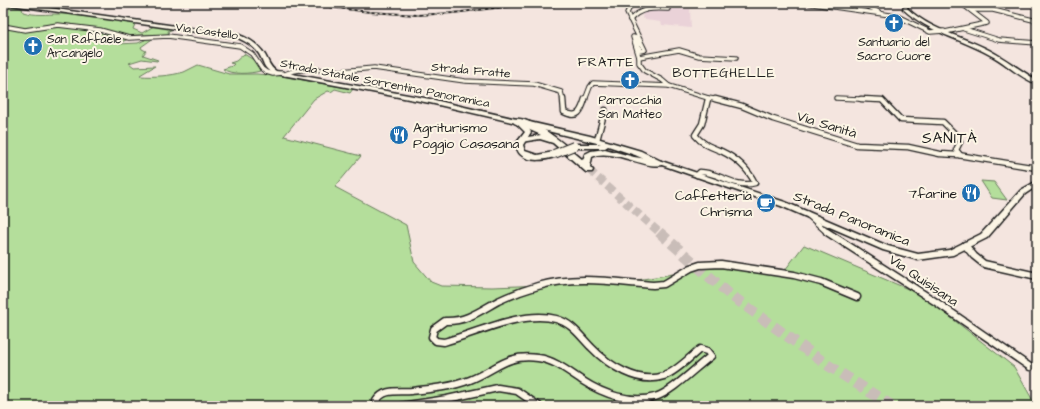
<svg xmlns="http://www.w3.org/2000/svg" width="1040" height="409" viewBox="0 0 1040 409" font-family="'Architects Daughter',sans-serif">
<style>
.built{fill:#ead2d8}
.green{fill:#b4de9b;stroke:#687d5c}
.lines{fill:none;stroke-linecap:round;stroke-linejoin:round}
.primary-tunnel{stroke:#c9bdb8;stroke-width:5.5;stroke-dasharray:5.5 2.5;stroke-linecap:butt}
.highway-tunnel-far1{stroke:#c9bdb8;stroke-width:8;stroke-dasharray:8 4;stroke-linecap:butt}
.highway-tunnel{stroke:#c9bdb8;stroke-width:11;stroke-dasharray:11 5.5;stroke-linecap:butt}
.street-far2-casing{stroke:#1c1c1c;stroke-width:5.5}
.street-far1-casing{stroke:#1c1c1c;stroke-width:7}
.street-casing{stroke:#1c1c1c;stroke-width:9}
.secondary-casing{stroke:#1c1c1c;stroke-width:3}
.primary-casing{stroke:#1c1c1c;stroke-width:3}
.highway-casing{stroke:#1c1c1c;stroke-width:3}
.street-far2{stroke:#fcf5e5;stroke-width:3.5}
.street-far1{stroke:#fcf5e5;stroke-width:4.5}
.street{stroke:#fcf5e5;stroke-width:6}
.secondary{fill:#fcf5e5;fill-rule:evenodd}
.primary{fill:#fcf5e5;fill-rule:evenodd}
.highway{fill:#fcf5e5;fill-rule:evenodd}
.rail-casing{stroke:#1c1c1c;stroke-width:2}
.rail{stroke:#fcf5e5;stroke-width:1;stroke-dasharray:3;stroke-linecap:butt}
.primary-bridge-casing{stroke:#1c1c1c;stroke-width:10;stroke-linecap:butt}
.primary-bridge{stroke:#fcf5e5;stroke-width:8}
.labels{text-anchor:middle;stroke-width:4;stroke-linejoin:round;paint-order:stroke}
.far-street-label{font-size:12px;fill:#1c1c1c;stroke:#fcf5e5}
.far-poi-label{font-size:12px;fill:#1c1c1c;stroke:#fcf5e5}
.far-neighbourhood-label{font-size:13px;letter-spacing:1px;fill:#1c1c1c;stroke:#fcf5e5}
.street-label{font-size:14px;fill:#1c1c1c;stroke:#fcf5e5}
.poi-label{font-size:14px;fill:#1c1c1c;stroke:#fcf5e5;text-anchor:end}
.neighbourhood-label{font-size:15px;letter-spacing:1px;fill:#1c1c1c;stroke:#fcf5e5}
</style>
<rect width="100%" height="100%" fill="#f4e5df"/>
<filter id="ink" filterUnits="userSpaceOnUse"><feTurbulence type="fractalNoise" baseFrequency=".025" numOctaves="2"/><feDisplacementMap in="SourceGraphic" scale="8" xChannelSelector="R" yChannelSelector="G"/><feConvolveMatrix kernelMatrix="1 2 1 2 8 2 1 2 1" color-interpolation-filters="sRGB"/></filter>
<g filter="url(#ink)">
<!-- built -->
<polygon class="built" points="644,8 690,9 691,28 662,25 661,22 645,20 645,19 642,18"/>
<!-- green -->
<g class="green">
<path d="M3 5 22 8 23 12C36 16 46 14 59 14 84 14 109 19 133 23L135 24 133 29 142 33 154 26 174 29 168 31 169 35C159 35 132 34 124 37L128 39 118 44 138 43 145 40 146 38 155 37 141 47 142 49 146 51 143 55 158 60 157 61 142 59 129 63 134 67 155 66 140 75V76C154 77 170 76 184 72 189 70 193 67 198 65L229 74H257L281 76 353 89 350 93 335 89 331 92 328 91 314 99 284 136 361 156 335 187 406 225 414 262 431 282 441 286 492 287 625 282 709 268 785 270 804 245 922 295 1014 367 1036 406H3Z"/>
<path d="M244 54 257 62 260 71C250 74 231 75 223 69L232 66 234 64 230 63 236 61Z"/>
<polygon points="981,181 994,182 1007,200 992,198"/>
</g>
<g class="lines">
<!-- primary-tunnel -->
<polyline class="primary-tunnel" points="3,8 12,7"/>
<!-- highway-tunnel-far1 -->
<polyline class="highway-tunnel-far1" points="589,170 660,233"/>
<!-- highway-tunnel -->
<polyline class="highway-tunnel" points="659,232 729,294 826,364 892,406"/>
<!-- street-far2 casing -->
<g class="street-far2-casing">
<g id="street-far2">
<polyline points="632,3 627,13 645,50 640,51 637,38 633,37 639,57 639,63 645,71 662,80 669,86 708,98 708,100"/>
<polyline points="736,3 744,5"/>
<polyline points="806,3 897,16 930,32 944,31"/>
<polyline points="861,3 879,12"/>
<polyline points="971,10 993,10 1037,21"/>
<path d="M630 20C640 8 653 8 668 9"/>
<polyline points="3,26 25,30 58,25 100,30 129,38 168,36 240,46 252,54 262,69 266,72 273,74 282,73"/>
<polyline points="964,29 999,40 1037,43"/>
<polyline points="945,32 987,23 961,3"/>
<polyline points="639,57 679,50 699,56 736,58"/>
<polyline points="285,74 293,71 308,69 341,71 374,68 465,81 534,84 561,92 563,100"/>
<polyline points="708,98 720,100"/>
<polyline points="836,98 882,100"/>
<polyline points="585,100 590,87 593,83 669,86"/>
</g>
</g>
<!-- street-far1 casing -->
<g class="street-far1-casing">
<g id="street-far1">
<path d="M563 99 564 112C578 119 581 112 585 99"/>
<polyline points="715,99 742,106 773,119 857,145 908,147 940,154 958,155 1037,168"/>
<polyline points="861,99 882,100 901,120 943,122 958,137 960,142 956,150 960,155"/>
<polyline points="597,140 605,110"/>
<path d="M697 175 700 172C719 172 735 189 755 183 748 169 736 158 721 151 711 147 702 144 695 135L702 124 708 99"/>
<polyline points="807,214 828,233"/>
</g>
</g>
<!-- street casing -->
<g class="street-casing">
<g id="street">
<polyline points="827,232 936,302 1030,367"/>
<polyline points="965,245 974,256 984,264 1037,276"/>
<path d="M378 406 376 401C384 388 398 392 411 391 431 389 452 387 470 380 498 369 505 354 538 358 555 360 569 372 583 381 603 394 631 404 655 397 672 392 696 367 711 356L707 351 700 349C689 358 677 371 664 376 638 385 608 365 591 347 580 336 572 323 556 319 522 310 477 333 444 342L436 341 432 337 434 329 445 321C466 322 480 311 498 301 511 295 524 290 538 286 575 275 615 282 653 285L664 284 691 268 700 265 721 264 794 275 821 282 857 297"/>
<polyline points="401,406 447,399 498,388 517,391 539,406"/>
</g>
</g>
<!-- secondary casing -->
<g class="secondary-casing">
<g id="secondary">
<path d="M905 3H909L907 8C930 30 962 36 989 50 1006 59 1021 71 1037 80V84C1020 78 1006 63 990 55 961 39 928 32 903 9Z"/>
<polygon points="661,161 785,202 888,246 918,254 949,250 981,234 1021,190 1037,181 1037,186 1025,194 987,238 953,255 918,260 883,250 781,206 659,164 658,163 659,162"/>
</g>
</g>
<!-- primary casing -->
<g class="primary-casing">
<path id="primary" d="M3 3H14L239 35C250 39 259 45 265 55 269 62 269 66 276 71L430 99 590 136 641 151 665 163 661 165H658L635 155 608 146 605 148H571L570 146 571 144H601L527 126 531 132 523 145 525 151 537 155 554 152 558 154 557 156C546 160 529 163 520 154 518 152 517 148 515 145L525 132 516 123 430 103 272 73C262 66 265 64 259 54 254 46 246 42 238 38L4 4Z"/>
</g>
<!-- highway casing -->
<g class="highway-casing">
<path id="highway" d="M514 119C533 116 570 149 583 160L585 154 591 151 605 149 634 157 661 161 665 163C653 174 611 146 592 157L590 167 593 170 592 172H586L553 143 540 139 521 142 520 140 521 138 541 135 514 123Z"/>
</g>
<!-- street-far2 -->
<use href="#street-far2" class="street-far2"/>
<!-- street-far1 -->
<use href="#street-far1" class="street-far1"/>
<!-- street -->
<use href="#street" class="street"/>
<!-- secondary -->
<use href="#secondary" class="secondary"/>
<!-- primary -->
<use href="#primary" class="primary"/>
<!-- highway -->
<use href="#highway" class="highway"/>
<!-- rail casing -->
<g class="rail-casing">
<polyline id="rail" points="213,3 313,5 370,12 417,15 453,13 511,6 554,6"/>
</g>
<!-- rail -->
<use href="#rail" class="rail"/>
<!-- primary-bridge casing -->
<g class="primary-bridge-casing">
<polyline id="primary-bridge" points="554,154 574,146"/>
</g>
<!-- primary-bridge -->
<use href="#primary-bridge" class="primary-bridge"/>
</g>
</g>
<!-- icons -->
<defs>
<g id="church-disc" transform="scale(1)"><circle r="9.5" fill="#1f6fb2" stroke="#fcf5e5"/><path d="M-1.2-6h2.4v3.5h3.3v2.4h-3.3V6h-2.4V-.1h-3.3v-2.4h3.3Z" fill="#fff"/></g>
<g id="restaurant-disc" transform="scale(1)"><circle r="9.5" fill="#1f6fb2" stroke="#fcf5e5"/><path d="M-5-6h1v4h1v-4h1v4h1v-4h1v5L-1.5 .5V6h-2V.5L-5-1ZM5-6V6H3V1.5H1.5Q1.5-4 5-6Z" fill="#fff"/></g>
<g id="cafe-disc" transform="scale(1)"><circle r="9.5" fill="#1f6fb2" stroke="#fcf5e5"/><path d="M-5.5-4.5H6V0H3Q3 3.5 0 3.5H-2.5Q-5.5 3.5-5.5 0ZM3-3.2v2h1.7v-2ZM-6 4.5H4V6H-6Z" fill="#fff"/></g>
</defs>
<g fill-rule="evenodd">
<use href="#church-disc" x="894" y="23"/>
<use href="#church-disc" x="33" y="46"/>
<use href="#church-disc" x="630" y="80"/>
<use href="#restaurant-disc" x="399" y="135"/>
<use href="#restaurant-disc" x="971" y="193"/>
<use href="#cafe-disc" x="766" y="203"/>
</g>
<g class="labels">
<!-- far-street labels -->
<g class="far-street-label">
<text transform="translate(207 31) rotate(8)" y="4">Via Castello</text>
<text transform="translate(471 70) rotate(5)" y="4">Strada Fratte</text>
<text transform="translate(385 83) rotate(11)" y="4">Strada Statale Sorrentina Panoramica</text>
</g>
<!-- far-poi labels -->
<g class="far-poi-label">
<text x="47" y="43" text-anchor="start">San Raffaele<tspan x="47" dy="14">Arcangelo</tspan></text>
<text x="894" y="46">Santuario del<tspan x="894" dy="14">Sacro Cuore</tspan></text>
<text x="630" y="104">Parrocchia<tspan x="630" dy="14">San Matteo</tspan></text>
</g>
<!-- far-neighbourhood labels -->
<g class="far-neighbourhood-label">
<text x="606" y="66">FRATTE</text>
<text x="724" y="77">BOTTEGHELLE</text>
</g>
<!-- street labels -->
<g class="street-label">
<text transform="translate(827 124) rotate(17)" y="5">Via Sanità</text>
<text transform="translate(852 218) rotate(22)" y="5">Strada Panoramica</text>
<text transform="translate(924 280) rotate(34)" y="5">Via Quisisana</text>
</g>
<!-- poi labels -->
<g class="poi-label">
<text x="413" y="132" text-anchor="start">Agriturismo<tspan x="413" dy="16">Poggio Casasana</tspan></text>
<text x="957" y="198">7farine</text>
<text x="752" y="200">Caffetteria<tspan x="752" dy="16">Chrisma</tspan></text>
</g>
<!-- neighbourhood labels -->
<g class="neighbourhood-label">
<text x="950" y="143">SANITÀ</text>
</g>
</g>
<!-- margin -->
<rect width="1040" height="409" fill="none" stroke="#fcf5e5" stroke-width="16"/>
<rect x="8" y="8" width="1024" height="393" fill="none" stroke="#1c1c1c" stroke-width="1.5" filter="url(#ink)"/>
</svg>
